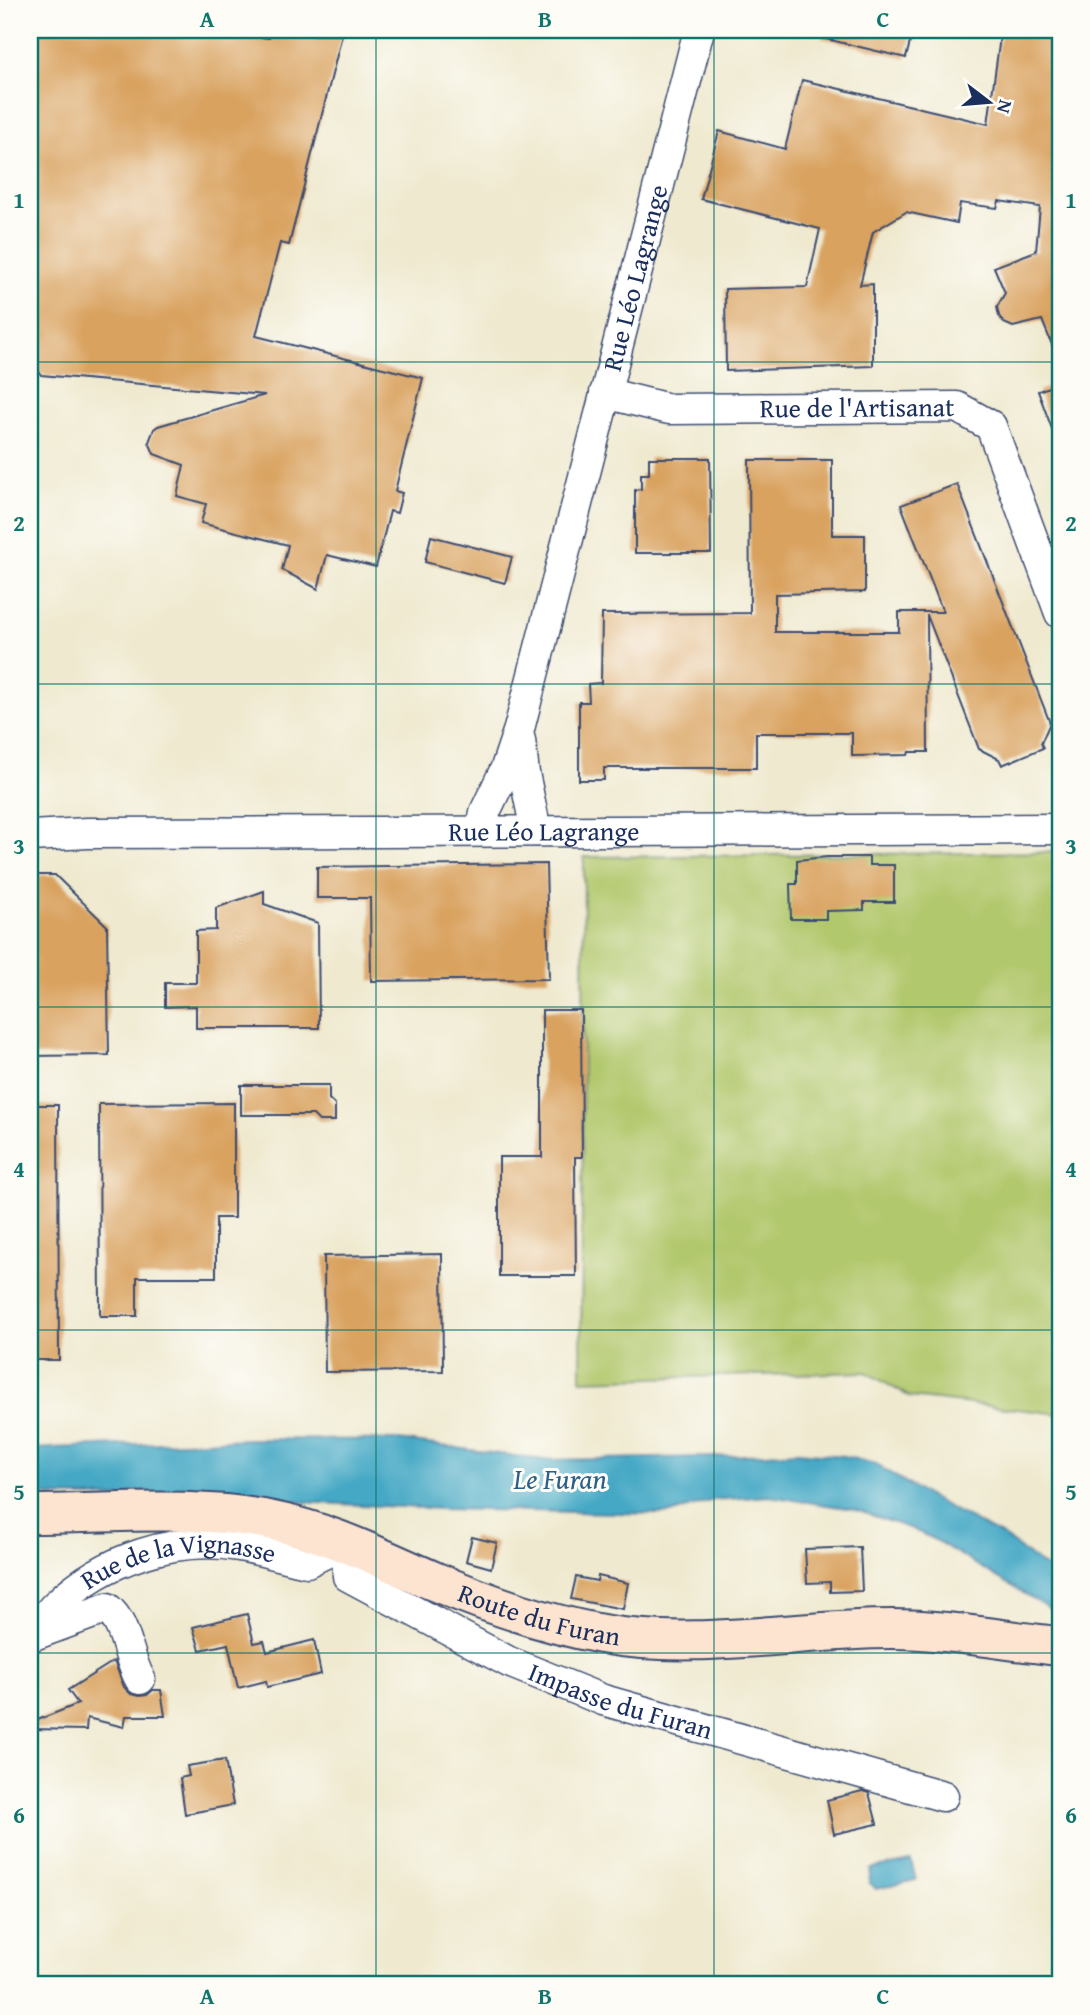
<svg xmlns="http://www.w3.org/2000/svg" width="1090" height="2015" viewBox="0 0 1090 2015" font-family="'Gentium Book Plus',serif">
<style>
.green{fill:#b2c86d;stroke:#667c66;stroke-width:2}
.water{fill:#45a8c5;stroke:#306c92;stroke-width:2}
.building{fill:#d9a25f}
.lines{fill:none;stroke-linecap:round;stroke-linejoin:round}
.minor-casing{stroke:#3b4b6f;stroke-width:33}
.secondary-casing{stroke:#3b4b6f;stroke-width:42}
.minor{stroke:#fff;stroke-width:30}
.secondary{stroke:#fde4d1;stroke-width:38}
.grid{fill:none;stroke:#0f766e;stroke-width:2;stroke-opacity:0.55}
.labels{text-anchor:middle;stroke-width:6;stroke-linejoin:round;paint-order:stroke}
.street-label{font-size:26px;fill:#1b2f5e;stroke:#fdfcf7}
.water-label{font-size:28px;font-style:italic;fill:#2c5f87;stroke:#fdfcf7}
.neatline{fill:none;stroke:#0f766e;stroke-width:2.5}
.grid-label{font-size:23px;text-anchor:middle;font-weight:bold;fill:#0f766e}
</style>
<rect width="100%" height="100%" fill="#fdfcf7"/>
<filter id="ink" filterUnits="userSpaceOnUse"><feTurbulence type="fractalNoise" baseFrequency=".0143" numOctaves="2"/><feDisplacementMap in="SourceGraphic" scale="14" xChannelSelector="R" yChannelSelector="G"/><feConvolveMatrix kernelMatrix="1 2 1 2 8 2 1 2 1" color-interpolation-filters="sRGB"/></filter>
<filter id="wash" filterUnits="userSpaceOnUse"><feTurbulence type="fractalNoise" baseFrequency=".00686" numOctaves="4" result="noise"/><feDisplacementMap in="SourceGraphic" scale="28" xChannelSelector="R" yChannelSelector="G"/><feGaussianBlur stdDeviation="1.57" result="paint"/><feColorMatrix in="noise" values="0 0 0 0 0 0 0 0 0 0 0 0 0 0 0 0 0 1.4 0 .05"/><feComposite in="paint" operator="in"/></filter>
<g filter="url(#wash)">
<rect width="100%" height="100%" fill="#efe9cf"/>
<!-- green -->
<polygon class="green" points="1060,852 1060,1414 910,1397 866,1372 581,1380 584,857"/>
<!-- water -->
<g class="water">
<polygon points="249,1439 399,1440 543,1460 712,1457 797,1452 844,1456 875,1464 931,1498 1003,1536 1060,1578 1060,1615 935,1540 912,1529 853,1509 769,1496 713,1500 673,1513 658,1514 443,1509 257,1500 30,1496 30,1449"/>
<polygon points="911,1861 916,1880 876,1889 869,1882 871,1869"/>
</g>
<g id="blocks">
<!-- building -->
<g class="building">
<polygon points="30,30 187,30 269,38 270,34 342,35 289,245 280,243 256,336 423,378 395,491 402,493 397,513 390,511 376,567 327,555 318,589 282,570 288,545 201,523 206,504 177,496 184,465 154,454 149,442 154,429 158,426 265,395 41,375 30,356"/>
<polygon points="823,30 913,30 906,58 822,38"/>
<polygon points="1001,30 1060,30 1060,60 1053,111 1060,112 1060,364 1042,320 1013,327 1004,323 999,316 997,307 1005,293 994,267 1036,251 1040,207 999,201 997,208 960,203 957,223 906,212 873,232 860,285 873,284 873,366 726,371 725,289 807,287 820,229 701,199 719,131 785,149 802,80 988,124"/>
<polygon points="1060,383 1060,444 1058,445 1038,391"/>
<polygon points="649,458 710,458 711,553 635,553 635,490 641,489 641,474 649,474"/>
<polygon points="749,460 832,460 832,535 865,535 865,592 775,594 775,632 899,632 899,612 943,612 901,505 957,484 1050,723 1041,743 1043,748 1002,765 999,759 979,749 927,615 928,752 909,752 908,755 852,756 852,733 756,733 756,768 604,768 604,780 579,780 579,702 589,702 588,684 601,683 602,614 750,613"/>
<polygon points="431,536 512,557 505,583 425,562"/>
<polygon points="827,857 869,857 869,865 894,865 894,902 864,902 864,910 826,911 826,919 791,919 790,884 797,884 797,860"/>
<polygon points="546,864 549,979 371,981 370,898 317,898 317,867"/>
<polygon points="30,875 55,875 107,926 109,1055 30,1056"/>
<polygon points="264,891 264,904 318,923 319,1028 196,1028 196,1006 165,1007 165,983 196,983 196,931 216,930 216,908"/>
<polygon points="542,1010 581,1010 582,1157 575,1157 576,1276 499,1276 499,1157 542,1157"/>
<polygon points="241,1085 329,1085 329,1099 335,1105 335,1121 319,1121 313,1115 241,1115"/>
<polygon points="234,1103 234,1218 216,1218 216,1277 137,1277 137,1316 100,1316 99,1104"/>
<polygon points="30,1105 58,1105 59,1360 30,1360"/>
<polygon points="442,1254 443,1371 325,1372 324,1256"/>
<polygon points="472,1537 497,1543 491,1568 466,1561"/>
<polygon points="860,1547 862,1591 830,1592 830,1582 807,1583 805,1549"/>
<polygon points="598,1576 628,1583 623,1609 571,1599 576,1577 597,1581"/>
<polygon points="247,1614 254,1643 264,1641 267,1652 314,1640 321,1674 267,1687 266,1681 238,1688 228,1644 200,1650 193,1627"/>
<polygon points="114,1661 124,1687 131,1694 140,1696 147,1695 153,1690 161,1690 165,1716 126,1716 124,1727 87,1718 86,1730 30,1729 30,1723 78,1704 68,1690"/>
<polygon points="225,1760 233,1805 185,1814 180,1778 189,1776 187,1766"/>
<polygon points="862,1791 869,1793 877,1824 834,1834 827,1800"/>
</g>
</g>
</g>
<g filter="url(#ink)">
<use href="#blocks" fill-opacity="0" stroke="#3b4b6f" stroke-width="2"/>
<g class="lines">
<!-- minor casing -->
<g class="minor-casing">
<g id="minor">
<path id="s1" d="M605 393 669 409 957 407 991 426 1060 613"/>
<polyline points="520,740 524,773 536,831"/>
<path id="s2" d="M482 830 485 812 506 768 519 729 699 30"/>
<path id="s3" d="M30 836 88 833C412 831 736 832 1060 829"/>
<path d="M31 1636 107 1608C127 1624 127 1657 140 1679"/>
<path id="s4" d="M30 1637C39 1626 47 1613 57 1604 104 1559 175 1535 239 1546 262 1550 285 1557 307 1562L347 1542 348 1576 509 1662 603 1700 943 1796"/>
</g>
</g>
<!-- secondary casing -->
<g class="secondary-casing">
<g id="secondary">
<path id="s5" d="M30 1514C108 1514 196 1505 273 1521 330 1532 382 1559 436 1582 489 1604 545 1624 602 1634 697 1651 796 1629 892 1629 949 1629 1004 1641 1060 1646"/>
</g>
</g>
<!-- minor -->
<use href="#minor" class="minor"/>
<!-- secondary -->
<use href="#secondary" class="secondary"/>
</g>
</g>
<!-- grid -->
<path class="grid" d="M376 30V1985M714 30V1985M30 362H1060M30 684H1060M30 1007H1060M30 1330H1060M30 1653H1060"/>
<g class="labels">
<!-- street labels -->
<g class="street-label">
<text dy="9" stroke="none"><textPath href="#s2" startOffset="574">Rue Léo Lagrange</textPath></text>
<text dy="9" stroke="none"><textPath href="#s1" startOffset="254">Rue de l'Artisanat</textPath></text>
<text dy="9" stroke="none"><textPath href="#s3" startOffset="514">Rue Léo Lagrange</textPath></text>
<text dy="9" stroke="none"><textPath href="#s4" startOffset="177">Rue de la Vignasse</textPath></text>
<text dy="9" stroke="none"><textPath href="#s5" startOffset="527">Route du Furan</textPath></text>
<text dy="9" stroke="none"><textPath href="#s4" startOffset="690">Impasse du Furan</textPath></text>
</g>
<!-- water labels -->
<g class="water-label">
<text x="560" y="1489">Le Furan</text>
</g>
</g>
<!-- margin -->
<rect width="1090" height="2015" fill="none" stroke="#fdfcf7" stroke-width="77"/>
<!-- north arrow -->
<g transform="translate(989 102) rotate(106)" stroke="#fdfcf7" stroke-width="5" paint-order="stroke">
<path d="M0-5L12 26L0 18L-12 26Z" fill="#1b2f5e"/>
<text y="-10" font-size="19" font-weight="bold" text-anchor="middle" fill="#1b2f5e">N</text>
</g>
<rect x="38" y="38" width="1014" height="1938" class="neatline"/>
<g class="grid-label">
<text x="207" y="27">A</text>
<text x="545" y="27">B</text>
<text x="883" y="27">C</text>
<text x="19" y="208">1</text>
<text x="1071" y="208">1</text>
<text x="19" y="531">2</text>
<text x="1071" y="531">2</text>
<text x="19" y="854">3</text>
<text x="1071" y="854">3</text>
<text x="19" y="1177">4</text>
<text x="1071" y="1177">4</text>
<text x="19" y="1500">5</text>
<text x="1071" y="1500">5</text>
<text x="19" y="1823">6</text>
<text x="1071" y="1823">6</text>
<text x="207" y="2004">A</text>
<text x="545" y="2004">B</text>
<text x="883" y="2004">C</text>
</g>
</svg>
